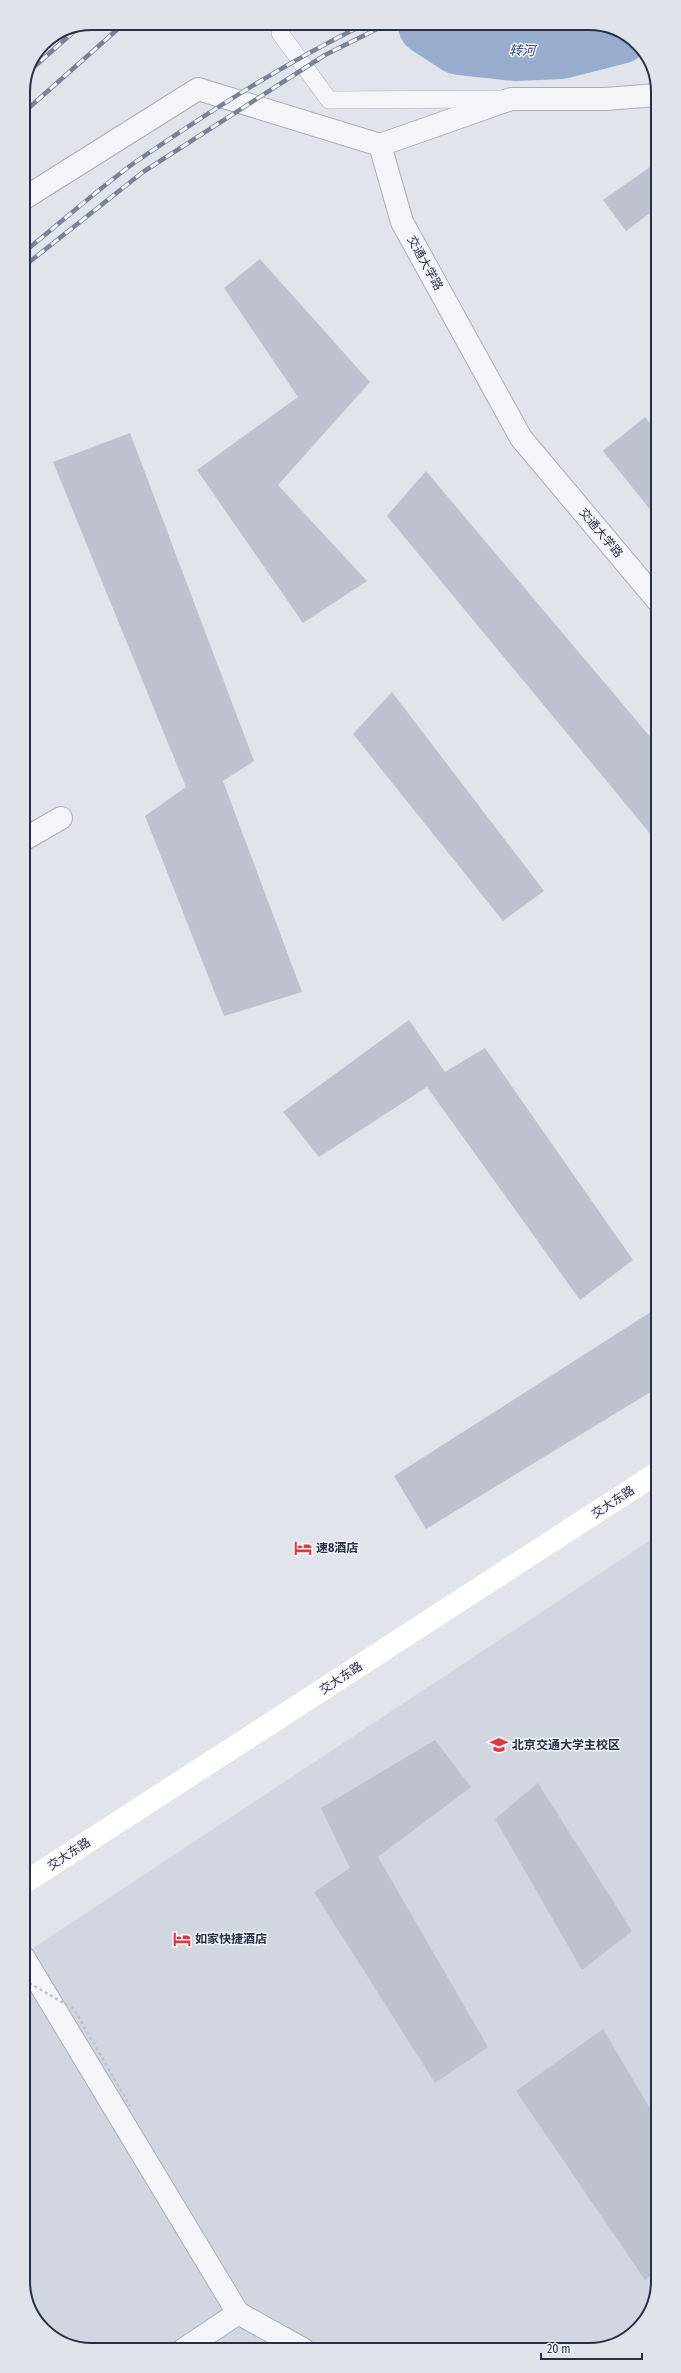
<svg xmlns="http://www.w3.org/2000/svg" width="681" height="2373" viewBox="0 0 681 2373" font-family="'Fira Sans Condensed','Noto Sans SC',sans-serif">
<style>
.built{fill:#d2d6e0}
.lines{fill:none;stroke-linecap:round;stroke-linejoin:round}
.river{stroke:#98adce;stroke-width:60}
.building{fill:#bdc2ce}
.lane-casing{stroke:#a9aeb9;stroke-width:18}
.street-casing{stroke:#a9aeb9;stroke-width:24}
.lane{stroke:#f4f5f9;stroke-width:17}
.street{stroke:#f4f5f9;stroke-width:22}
.secondary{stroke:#fff;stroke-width:22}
.rail-casing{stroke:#788196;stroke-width:4.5}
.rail{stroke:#f1f3f8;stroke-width:3;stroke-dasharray:9;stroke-linecap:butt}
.path-bridge{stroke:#bfc2ca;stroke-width:2.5;stroke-dasharray:3 3;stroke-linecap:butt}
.labels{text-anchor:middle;stroke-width:3;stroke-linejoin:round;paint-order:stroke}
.street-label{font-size:12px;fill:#272f44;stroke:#f1f3f8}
.poi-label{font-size:12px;font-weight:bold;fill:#272f44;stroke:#f1f3f8;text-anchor:start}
.water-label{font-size:13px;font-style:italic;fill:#2d497d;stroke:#f1f3f8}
.rim{fill:none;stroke:#272f44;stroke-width:2}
</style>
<rect width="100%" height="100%" fill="#e1e4eb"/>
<!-- built -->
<polygon class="built" points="658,1535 658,2281 644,2323 603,2349 87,2350 46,2333 24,2295 24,1954"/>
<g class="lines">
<!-- river -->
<polyline class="river" points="428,25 459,45 515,51 561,49 620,34"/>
</g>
<!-- building -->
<g class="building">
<polygon points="657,162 657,222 650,213 626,231 603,200"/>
<polygon points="260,259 370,382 278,485 367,581 303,623 197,470 298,397 224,288"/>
<polygon points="645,417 657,432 657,518 603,451"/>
<polygon points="130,433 254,761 223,781 302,992 224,1016 145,816 186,787 53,462"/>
<polygon points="426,471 657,745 657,842 387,516"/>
<polygon points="392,692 544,891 503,921 353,734"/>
<polygon points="409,1020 445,1072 485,1048 633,1260 580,1300 427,1087 319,1157 283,1112"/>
<polygon points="657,1308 657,1388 426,1529 394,1476"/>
<polygon points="435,1740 471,1787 378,1857 488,2047 435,2083 314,1892 350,1868 321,1808"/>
<polygon points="538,1783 632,1931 582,1970 495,1819"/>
<polygon points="603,2029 658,2122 658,2269 645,2280 516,2091"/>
</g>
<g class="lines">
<!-- lane casing -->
<g class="lane-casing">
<polyline id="lane" points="280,33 329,100 501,99"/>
</g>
<!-- street casing -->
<g class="street-casing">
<g id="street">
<polyline points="657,95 605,99 511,99 380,145 402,222 521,438 657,600"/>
<polyline points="23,199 198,89 380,145"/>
<polyline points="23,840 61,818"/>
<polyline points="24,1958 238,2313 303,2349"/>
<polyline points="183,2350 238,2313"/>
</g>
</g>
<!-- lane -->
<use href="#lane" class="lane"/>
<!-- street -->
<use href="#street" class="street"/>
<!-- secondary -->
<polyline class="secondary" points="24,1883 657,1473"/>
<!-- rail casing -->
<g class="rail-casing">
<g id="rail">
<polyline points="27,73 78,28"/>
<polyline points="23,113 119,28"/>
<path d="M23 253C60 223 96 191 134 163 207 113 283 64 363 25"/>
<polyline points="23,267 143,172 325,55 385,25"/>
</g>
</g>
<!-- rail -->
<use href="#rail" class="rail"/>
<!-- path-bridge -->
<polyline class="path-bridge" points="24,1980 74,2009 130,2106"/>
</g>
<!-- icons -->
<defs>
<g id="hotel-bare" transform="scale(1.38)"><path d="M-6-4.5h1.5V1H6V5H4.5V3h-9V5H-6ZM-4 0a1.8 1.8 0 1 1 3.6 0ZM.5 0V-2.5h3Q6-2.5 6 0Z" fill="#dc3a43" stroke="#f1f3f8" stroke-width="2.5" paint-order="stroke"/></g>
<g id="university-bare" transform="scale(1.38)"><path d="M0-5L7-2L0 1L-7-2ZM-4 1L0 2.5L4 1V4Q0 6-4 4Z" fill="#dc3a43" stroke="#f1f3f8" stroke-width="2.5" paint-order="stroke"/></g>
</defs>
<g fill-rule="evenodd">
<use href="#hotel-bare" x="303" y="1548"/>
<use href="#university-bare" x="499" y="1745"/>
<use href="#hotel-bare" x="182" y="1939"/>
</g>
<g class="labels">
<!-- street labels -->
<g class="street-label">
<text transform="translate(425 263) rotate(61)" y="4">交通大学路</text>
<text transform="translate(601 533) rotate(50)" y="4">交通大学路</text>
<text transform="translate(613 1502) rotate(-33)" y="4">交大东路</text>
<text transform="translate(341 1678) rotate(-33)" y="4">交大东路</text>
<text transform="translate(69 1854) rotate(-33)" y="4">交大东路</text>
</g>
<!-- poi labels -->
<g class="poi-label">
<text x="316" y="1552">速8酒店</text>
<text x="512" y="1749">北京交通大学主校区</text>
<text x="195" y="1943">如家快捷酒店</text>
</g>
<!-- water labels -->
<g class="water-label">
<text transform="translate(522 50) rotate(1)" y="5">转河</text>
</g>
</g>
<!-- crop -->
<path d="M0 0H681V2373H0ZM92 30H589A62 62 0 0 1 651 92V2281A62 62 0 0 1 589 2343H92A62 62 0 0 1 30 2281V92A62 62 0 0 1 92 30Z" fill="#e1e3ea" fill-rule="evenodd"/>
<path class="rim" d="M92 30H589A62 62 0 0 1 651 92V2281A62 62 0 0 1 589 2343H92A62 62 0 0 1 30 2281V92A62 62 0 0 1 92 30Z"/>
<!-- scale -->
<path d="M541 2353v6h101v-6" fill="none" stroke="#272f44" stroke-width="2"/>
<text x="547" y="2353" font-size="12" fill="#272f44" stroke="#f1f3f8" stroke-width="3" paint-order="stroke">20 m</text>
</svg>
